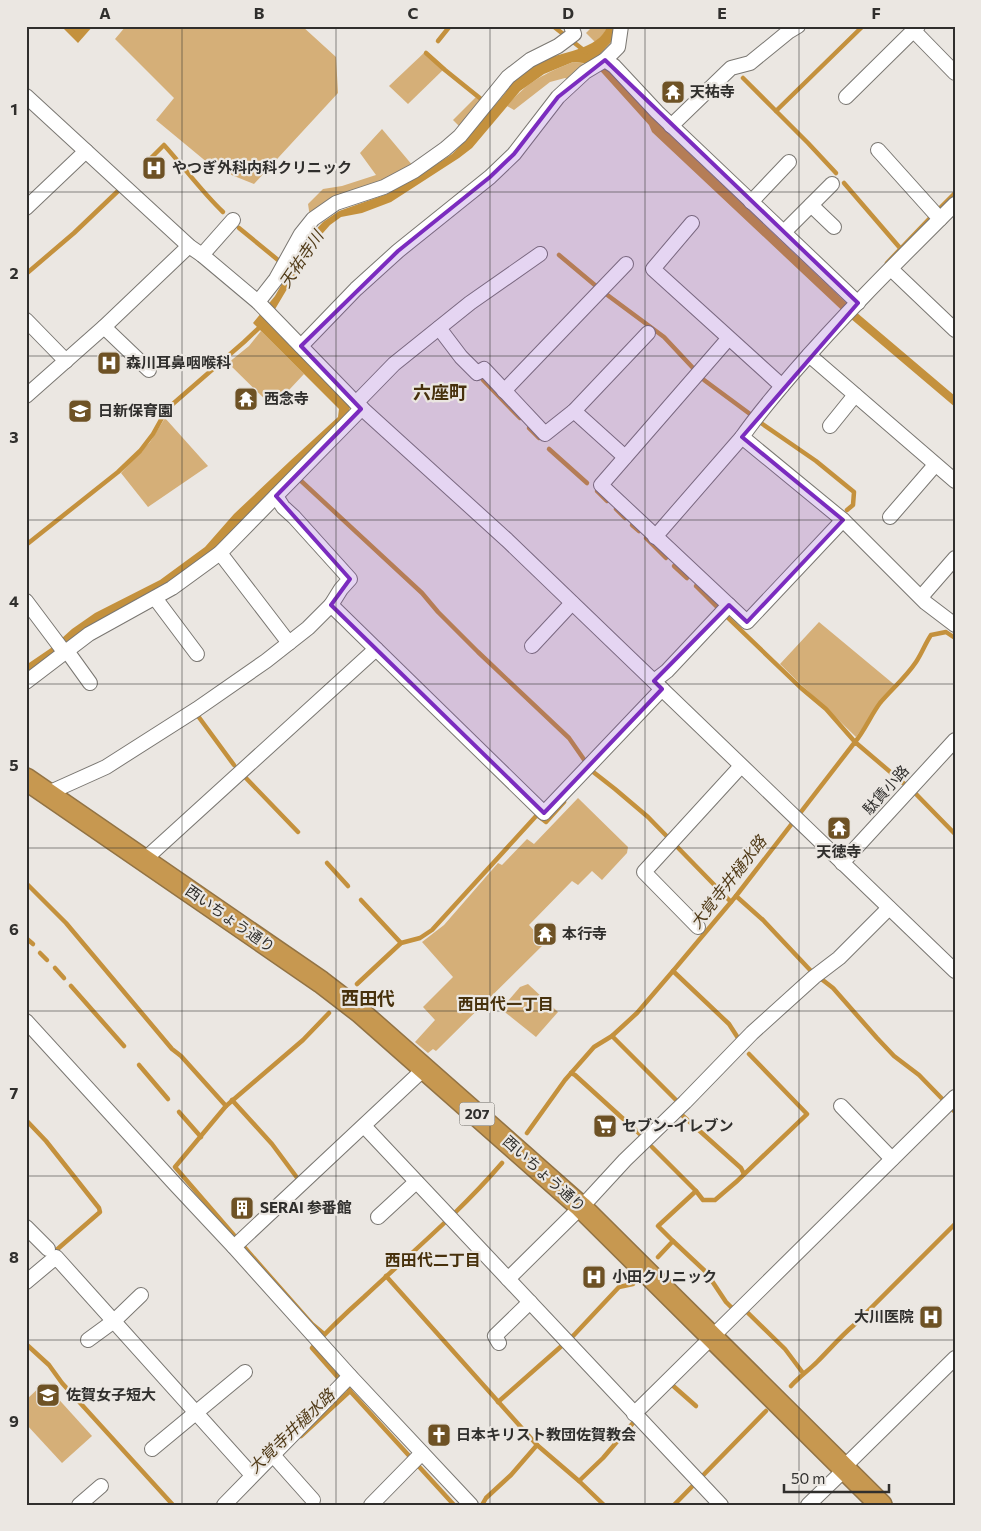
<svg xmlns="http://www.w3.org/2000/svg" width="981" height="1531" viewBox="0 0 981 1531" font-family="Commissioner,'Noto Sans JP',sans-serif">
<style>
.green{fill:#d5af78}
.water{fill:#c4913d}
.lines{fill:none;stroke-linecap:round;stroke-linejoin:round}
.stream{stroke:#c4913d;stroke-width:4.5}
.minor-casing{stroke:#7a7772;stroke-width:16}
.highway-casing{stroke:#927344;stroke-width:24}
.minor{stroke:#fff;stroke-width:14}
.highway{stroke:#c79850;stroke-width:21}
.marked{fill:#7b2cbf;fill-opacity:0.2;stroke:#7b2cbf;stroke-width:4;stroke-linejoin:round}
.grid{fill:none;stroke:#302f2d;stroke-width:1;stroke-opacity:0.55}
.labels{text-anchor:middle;stroke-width:4.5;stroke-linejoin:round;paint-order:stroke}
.shield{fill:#ebe7e2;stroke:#686663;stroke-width:1}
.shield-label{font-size:14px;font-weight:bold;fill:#302f2d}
.poi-label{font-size:15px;font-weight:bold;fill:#302f2d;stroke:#ebe7e2;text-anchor:start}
.street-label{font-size:15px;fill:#302f2d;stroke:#ebe7e2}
.water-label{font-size:16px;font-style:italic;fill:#513b18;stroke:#ebe7e2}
.neighbourhood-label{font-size:16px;font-weight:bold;fill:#47310c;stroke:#ebe7e2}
.quarter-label{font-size:18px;font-weight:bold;fill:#47310c;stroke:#ebe7e2}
.neatline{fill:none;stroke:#302f2d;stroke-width:2}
.grid-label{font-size:16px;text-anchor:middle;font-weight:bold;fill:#302f2d}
</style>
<rect width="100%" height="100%" fill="#ebe7e2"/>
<!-- green -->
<g class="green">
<polygon points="126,26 302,26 336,57 338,93 254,184 214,168 156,120 174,98 115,39"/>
<polygon points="593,26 607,27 602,37 595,42 586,33"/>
<polygon points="426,51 445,68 408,104 389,86"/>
<path d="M573 62 588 64 570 81 565 78 550 82 514 110 507 106C528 81 544 74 573 62Z"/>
<polygon points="478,95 484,100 460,127 453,120"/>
<polygon points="382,129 413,166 310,217 308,204 323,189 342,186 376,175 360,153"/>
<polygon points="261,331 304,374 273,407 228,363 249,346"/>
<polygon points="165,418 208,466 148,507 121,473 150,442"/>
<path d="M819 622 896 686 876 709 856 737C831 712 805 689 780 664Z"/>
<polygon points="578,798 628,847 627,853 602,880 592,871 578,885 572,881 529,925 545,943 436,1051 433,1049 428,1053 415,1042 435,1020 423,1007 453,977 422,942 444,925 498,863 502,865 527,839 534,844"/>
<polygon points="528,984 558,1012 536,1037 501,1009 520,987"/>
<polygon points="44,1383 92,1436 62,1463 26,1424 26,1400"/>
</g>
<!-- water -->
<g class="water">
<polygon points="61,26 93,26 78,43"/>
<path d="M607 26H616L615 38 598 56 610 72 665 130 856 312 955 396V407L850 318 652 132 649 125 594 64 573 62 544 74 520 91 472 148 459 158 391 202 362 213 341 217 330 225 315 242 268 321 350 407 348 418 216 548 163 587 26 676V665L51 648 72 629 95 613 160 580 205 547 234 514 290 461 338 417 339 409 253 323 275 296 308 238 323 222 339 211 387 194 417 177 452 154 465 141 506 92 504 88C514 80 526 68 538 62 559 52 600 50 607 26Z"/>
</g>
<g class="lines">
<!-- stream -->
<g class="stream">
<polyline points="553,26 586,52"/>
<polyline points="438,41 450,26"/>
<polyline points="426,53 445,70 481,99"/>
<polyline points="743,78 776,111"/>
<path d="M146 163 164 145C184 167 201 191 223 212"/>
<polyline points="836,173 808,143 776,111 863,26"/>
<polyline points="844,183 900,248"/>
<polyline points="939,209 955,193"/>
<polyline points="239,228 278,260"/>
<polyline points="559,255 596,286"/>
<polyline points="887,263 931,217"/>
<polyline points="26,274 74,233 118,191"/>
<polyline points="606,294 664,337 694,369"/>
<polyline points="483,380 520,418"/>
<polyline points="704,380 750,414"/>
<polyline points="761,423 816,461 854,492 853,505 847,510"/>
<polyline points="529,428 539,438"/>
<polyline points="549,449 587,483"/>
<polyline points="299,479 422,593 438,612 478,652 569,738 592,771 615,789 648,817 731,902"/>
<polyline points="597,491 607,501"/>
<polyline points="616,509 625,518"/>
<polyline points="632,525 639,531"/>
<polyline points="646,538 666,558"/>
<polyline points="26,545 118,472 140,451 153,434 167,409 244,342 262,325"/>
<polyline points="674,566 687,578"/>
<polyline points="696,586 718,608"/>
<path d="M726 616 801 688 826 709 855 742C865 730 871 715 880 703 892 689 906 677 916 662 922 653 925 644 931 635L946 632 955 638"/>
<polyline points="198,716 234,765"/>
<polyline points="244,776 298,832"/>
<polyline points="327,863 348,886"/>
<polyline points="26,883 66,923 172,1049 181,1056 226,1106"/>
<polyline points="736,896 763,920 811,971 833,988 877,1038 894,1056 919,1075 955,1112"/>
<polyline points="361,900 401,943"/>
<polyline points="26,938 33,944"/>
<polyline points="40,953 47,960"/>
<polyline points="55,968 64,978"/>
<polyline points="673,971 729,1024 738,1038"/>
<polyline points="357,984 401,943 420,938 432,930 537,815 546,822 564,802"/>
<polyline points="71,986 124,1046"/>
<polyline points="612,1036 676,1100"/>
<polyline points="139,1065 168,1099"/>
<polyline points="571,1073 575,1075 641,1135"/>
<polyline points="232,1100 272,1144 298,1179"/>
<polyline points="179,1112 201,1137"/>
<polyline points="683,1116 741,1168 744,1174"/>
<polyline points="26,1120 46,1141 99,1208 100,1212 53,1253"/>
<polyline points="527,1133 565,1080 594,1047 612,1036 637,1013 673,971 736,896 855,742 915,793 955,834"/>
<polyline points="652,1147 696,1191"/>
<polyline points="673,1241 706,1272 726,1302 732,1308 735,1307"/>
<polyline points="658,1257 673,1241 658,1226 696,1191 703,1200 715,1200 736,1182 807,1114 749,1054"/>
<polyline points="386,1276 537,1445 579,1481 604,1505"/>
<polyline points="745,1310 785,1349 803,1373"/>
<polyline points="324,1334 312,1324 252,1256 175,1167 226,1106 303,1040 329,1013"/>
<polyline points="26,1344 49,1365 62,1383 173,1505"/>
<polyline points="669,1386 671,1384 696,1406"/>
<path d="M791 1386C799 1377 809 1370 817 1362 830 1349 841 1336 854 1325L955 1224"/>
<polyline points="350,1391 454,1505"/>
<polyline points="498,1402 574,1335 619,1287 633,1284"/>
<path d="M301 1436 350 1391 312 1348C328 1330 346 1313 364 1297 411 1253 460 1212 502 1163"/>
<polyline points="579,1481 603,1458 633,1423"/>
<polyline points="482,1505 486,1498 511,1475 537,1445"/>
<polyline points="674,1505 766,1411"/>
<polyline points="954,1505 955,1504"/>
</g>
<!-- minor casing -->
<g class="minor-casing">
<g id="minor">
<polyline points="914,31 955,73"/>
<polyline points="605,60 614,66 657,112 858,303"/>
<polyline points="26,96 189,246 202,255 258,302 356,403 507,540 955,971"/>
<polyline points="846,97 918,26"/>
<polyline points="671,126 731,68 750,63 788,32 798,26"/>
<polyline points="878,150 940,219"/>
<polyline points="751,202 789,162"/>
<polyline points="811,205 834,227"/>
<polyline points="26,208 86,151"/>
<polyline points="692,223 653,269 782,386"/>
<polyline points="784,232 832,184"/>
<polyline points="202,255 233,220"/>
<polyline points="891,269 955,330"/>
<polyline points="258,302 276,279 301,234 313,219 336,203 384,187 414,171 445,149 460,136 508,77 530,60 558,46 574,34 571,26"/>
<polyline points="26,320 66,361"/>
<polyline points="104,327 149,370"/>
<polyline points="439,328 461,357 477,373 484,369 545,434 574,411 648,333"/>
<polyline points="728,339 601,485 747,622 843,520"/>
<polyline points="301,346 356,289 398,251 490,177 514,154 558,97 585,72 605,60 618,47 621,26"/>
<polyline points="809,355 955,481"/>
<polyline points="504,391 626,264"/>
<polyline points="26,396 104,327 189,246"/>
<polyline points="356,403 394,364 470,303 540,254"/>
<polyline points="574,411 625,457"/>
<polyline points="830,426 855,395"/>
<polyline points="742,437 843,520 926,603 955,625"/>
<polyline points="276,496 283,507 294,517 350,579 341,589 331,605 544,813 662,689"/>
<polyline points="890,517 935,465"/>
<path d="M655 537 742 437C758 414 776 393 794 372 845 313 900 259 955 204"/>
<polyline points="220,553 289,643"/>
<polyline points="921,597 955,558"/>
<polyline points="155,598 197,654"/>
<polyline points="26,601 65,653"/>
<polyline points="532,646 572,603"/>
<polyline points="67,651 90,683"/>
<polyline points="654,681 667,671 729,605"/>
<polyline points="26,682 89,634 172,588 220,553 362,408"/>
<polyline points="46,794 106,767 197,709 266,661 308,628 331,605"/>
<polyline points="144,860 376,649"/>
<polyline points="842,863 955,740"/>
<polyline points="698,927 644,872 741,766"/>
<polyline points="26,1021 175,1184 234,1247 350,1376 471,1505"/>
<polyline points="841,1106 892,1159"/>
<polyline points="365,1127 721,1505"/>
<polyline points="378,1217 416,1182"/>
<polyline points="26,1227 48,1249"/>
<polyline points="234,1247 425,1068"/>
<polyline points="508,1279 590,1198 625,1160 685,1102 752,1033 814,977 839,958 889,908"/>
<polyline points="26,1282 56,1257 252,1475"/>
<polyline points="88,1340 114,1321 141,1295"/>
<polyline points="499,1343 495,1336 530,1302"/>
<polyline points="634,1414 955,1097"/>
<polyline points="152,1449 245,1372"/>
<polyline points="272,1454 313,1500"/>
<polyline points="79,1505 101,1486"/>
<polyline points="224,1505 350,1376"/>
<polyline points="371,1505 422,1453"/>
<polyline points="808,1505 838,1476 844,1467 955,1358"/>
</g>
</g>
<!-- highway casing -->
<g class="highway-casing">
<polyline id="highway" points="26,779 321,982 360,1012 581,1207 881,1505"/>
</g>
<!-- minor -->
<use href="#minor" class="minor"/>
<!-- highway -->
<use href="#highway" class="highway"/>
</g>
<!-- marked area -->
<path class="marked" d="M605 60 858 303 742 437 843 520 747 622 729 605 654 681 662 689 544 813 331 605 350 579 276 496 361 409 301 346 398 251 490 177 514 154 558 97Z"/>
<!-- grid -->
<path class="grid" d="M182 26V1505M336 26V1505M490 26V1505M645 26V1505M799 26V1505M26 192H955M26 356H955M26 520H955M26 684H955M26 848H955M26 1011H955M26 1176H955M26 1340H955"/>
<!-- icons -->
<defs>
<g id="temple-square" transform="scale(1.25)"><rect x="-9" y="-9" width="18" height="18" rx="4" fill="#6e5225" stroke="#ebe7e2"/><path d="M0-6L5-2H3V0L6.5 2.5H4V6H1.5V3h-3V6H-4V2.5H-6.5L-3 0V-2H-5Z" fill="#fff"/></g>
<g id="hospital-square" transform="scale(1.25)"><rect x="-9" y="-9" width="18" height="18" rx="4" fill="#6e5225" stroke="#ebe7e2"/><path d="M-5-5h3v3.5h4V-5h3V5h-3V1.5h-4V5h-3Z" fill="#fff"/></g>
<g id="school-square" transform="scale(1.25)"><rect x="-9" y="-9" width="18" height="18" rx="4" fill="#6e5225" stroke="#ebe7e2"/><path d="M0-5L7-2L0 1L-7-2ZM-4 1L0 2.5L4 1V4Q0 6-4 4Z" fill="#fff"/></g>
<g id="supermarket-square" transform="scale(1.25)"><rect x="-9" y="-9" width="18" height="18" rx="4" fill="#6e5225" stroke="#ebe7e2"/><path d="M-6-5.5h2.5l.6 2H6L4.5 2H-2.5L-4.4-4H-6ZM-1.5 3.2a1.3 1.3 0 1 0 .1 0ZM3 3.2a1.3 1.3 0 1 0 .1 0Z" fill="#fff"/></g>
<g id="building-square" transform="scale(1.25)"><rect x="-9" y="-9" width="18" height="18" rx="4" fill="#6e5225" stroke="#ebe7e2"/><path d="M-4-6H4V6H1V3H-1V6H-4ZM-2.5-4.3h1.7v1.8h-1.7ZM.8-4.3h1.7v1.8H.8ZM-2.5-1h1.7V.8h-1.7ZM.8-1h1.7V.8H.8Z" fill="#fff"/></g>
<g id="university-square" transform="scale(1.25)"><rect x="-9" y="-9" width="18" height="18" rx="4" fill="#6e5225" stroke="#ebe7e2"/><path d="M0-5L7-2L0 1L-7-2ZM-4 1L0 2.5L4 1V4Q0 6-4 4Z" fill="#fff"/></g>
<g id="church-square" transform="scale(1.25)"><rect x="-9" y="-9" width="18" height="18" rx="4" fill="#6e5225" stroke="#ebe7e2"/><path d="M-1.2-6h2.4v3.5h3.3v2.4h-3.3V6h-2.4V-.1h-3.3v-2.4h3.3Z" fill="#fff"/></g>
</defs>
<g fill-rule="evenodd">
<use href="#temple-square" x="673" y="92"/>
<use href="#hospital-square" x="154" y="168"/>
<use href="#hospital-square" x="109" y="363"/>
<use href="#temple-square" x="246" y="399"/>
<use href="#school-square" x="80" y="411"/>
<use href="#temple-square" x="839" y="828"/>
<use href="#temple-square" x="545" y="934"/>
<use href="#supermarket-square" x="605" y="1126"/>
<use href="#building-square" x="242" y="1208"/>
<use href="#hospital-square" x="594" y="1277"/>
<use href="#hospital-square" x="931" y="1317"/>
<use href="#university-square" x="48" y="1395"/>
<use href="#church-square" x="439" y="1435"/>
</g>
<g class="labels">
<!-- shield labels -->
<rect class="shield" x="459.5" y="1102.5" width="35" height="23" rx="4"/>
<g class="shield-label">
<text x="477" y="1119">207</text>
</g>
<!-- poi labels -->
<g class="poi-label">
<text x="690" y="97">天祐寺</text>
<text x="172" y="173">やつぎ外科内科クリニック</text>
<text x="126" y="368">森川耳鼻咽喉科</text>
<text x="264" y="404">西念寺</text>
<text x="98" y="416">日新保育園</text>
<text x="839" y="857" text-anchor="middle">天徳寺</text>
<text x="562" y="939">本行寺</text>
<text x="622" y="1131">セブン-イレブン</text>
<text x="260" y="1213">SERAI 参番館</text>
<text x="612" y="1282">小田クリニック</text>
<text x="914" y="1322" text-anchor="end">大川医院</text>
<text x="66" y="1400">佐賀女子短大</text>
<text x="456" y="1440">日本キリスト教団佐賀教会</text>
</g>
<!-- street labels -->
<g class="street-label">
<text transform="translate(886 790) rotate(-48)" y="5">駄賃小路</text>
<text transform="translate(230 919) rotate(35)" y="5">西いちょう通り</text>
<text transform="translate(544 1174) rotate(42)" y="5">西いちょう通り</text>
</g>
<!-- water labels -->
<g class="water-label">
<text transform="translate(301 259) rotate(-56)" y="6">天祐寺川</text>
<text transform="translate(728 882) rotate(-52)" y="6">大覚寺井樋水路</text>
<text transform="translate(291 1431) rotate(-44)" y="6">大覚寺井樋水路</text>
</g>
<!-- neighbourhood labels -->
<g class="neighbourhood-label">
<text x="506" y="1010">西田代一丁目</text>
<text x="433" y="1266">西田代二丁目</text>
</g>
<!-- quarter labels -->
<g class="quarter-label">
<text x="440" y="399">六座町</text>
<text x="368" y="1005">西田代</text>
</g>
</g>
<!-- border -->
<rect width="981" height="1531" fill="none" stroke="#ebe7e2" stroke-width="55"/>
<!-- scale -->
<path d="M784 1484v8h105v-8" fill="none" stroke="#302f2d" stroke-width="2.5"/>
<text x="791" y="1484" font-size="15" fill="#302f2d" stroke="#ebe7e2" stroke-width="4" paint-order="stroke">50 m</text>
<rect x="28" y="28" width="926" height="1476" class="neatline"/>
<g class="grid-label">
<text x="105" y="19">A</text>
<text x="259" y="19">B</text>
<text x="413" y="19">C</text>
<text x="568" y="19">D</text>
<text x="722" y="19">E</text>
<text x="876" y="19">F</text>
<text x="14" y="115">1</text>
<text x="14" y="279">2</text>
<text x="14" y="443">3</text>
<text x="14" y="607">4</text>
<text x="14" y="771">5</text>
<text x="14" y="935">6</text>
<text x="14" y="1099">7</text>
<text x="14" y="1263">8</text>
<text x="14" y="1427">9</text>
</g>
</svg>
